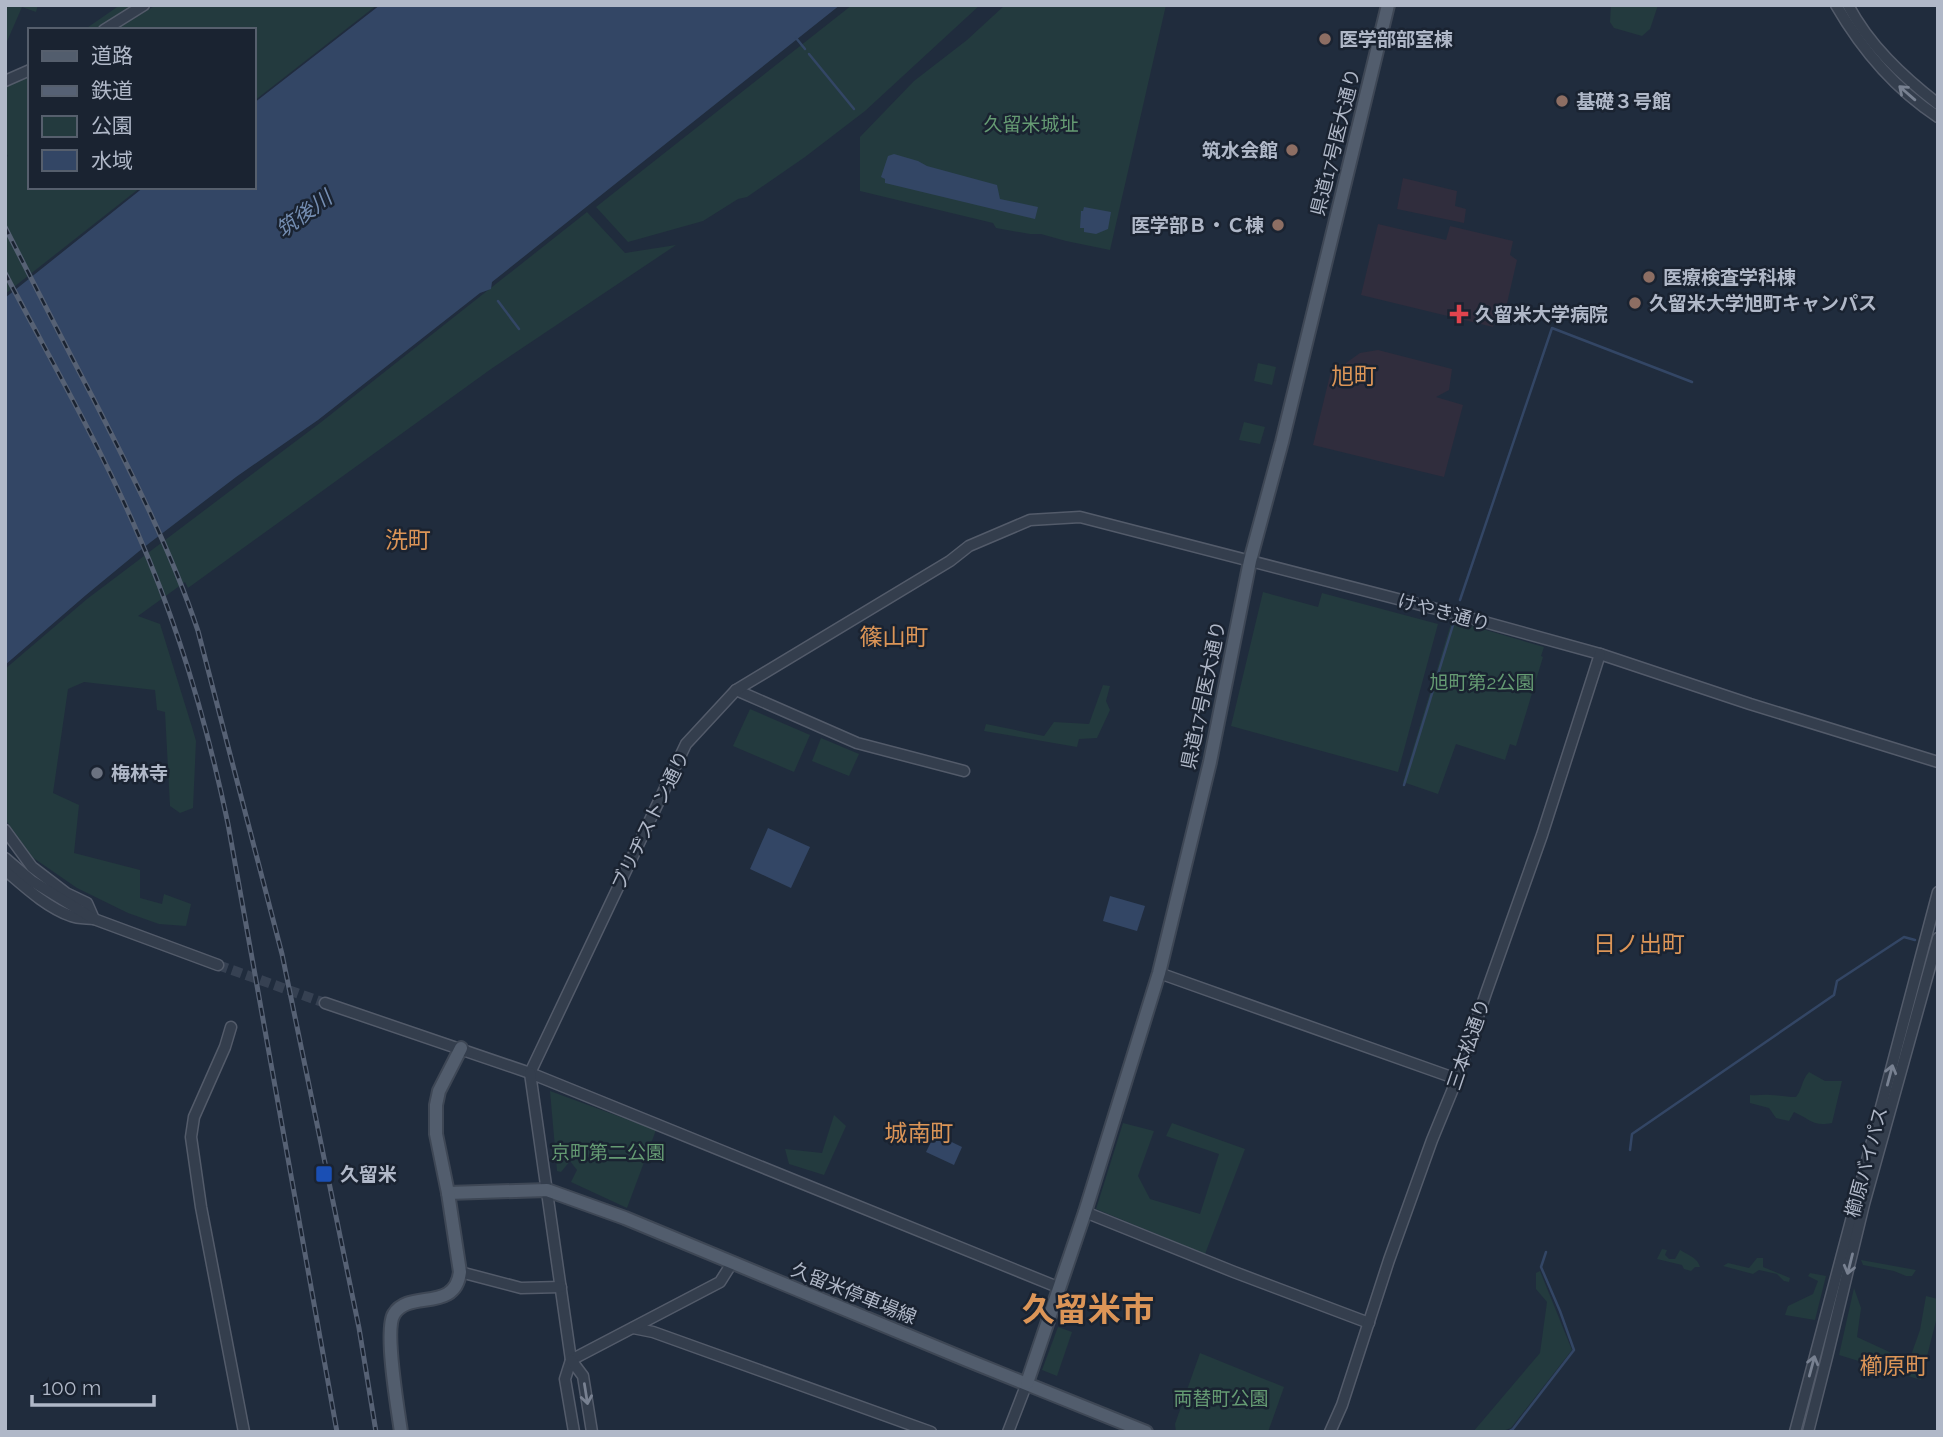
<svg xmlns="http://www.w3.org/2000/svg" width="1943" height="1437" viewBox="0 0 1943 1437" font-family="Raleway,'Noto Sans JP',sans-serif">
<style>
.medical{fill:#302d3d}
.green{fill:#233a3e}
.water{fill:#334665}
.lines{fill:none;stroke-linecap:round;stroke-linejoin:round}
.stream{stroke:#334665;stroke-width:2.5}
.minor-tunnel{stroke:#364152;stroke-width:10;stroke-dasharray:10 5;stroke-linecap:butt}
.minor-casing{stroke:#535b6a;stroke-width:13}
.major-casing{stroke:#3e4755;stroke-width:16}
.minor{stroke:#343e4d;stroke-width:10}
.major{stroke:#525d6d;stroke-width:12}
.rail-casing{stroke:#566174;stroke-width:5}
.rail{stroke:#1a2331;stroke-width:2.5;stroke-dasharray:8;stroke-linecap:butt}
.oneway{stroke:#788191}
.education-dot{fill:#8d6e63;stroke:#1a2331;stroke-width:2.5}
.health-dot{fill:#e0444e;stroke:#1a2331;stroke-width:2.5}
.worship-dot{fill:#6b7280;stroke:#1a2331;stroke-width:2.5}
.transit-dot{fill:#1a4fb4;stroke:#1a2331;stroke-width:2.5}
.labels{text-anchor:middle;stroke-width:5;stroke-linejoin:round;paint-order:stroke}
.poi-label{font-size:19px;font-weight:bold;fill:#b0b8c8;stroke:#1a2331;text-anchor:start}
.park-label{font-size:19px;fill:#659b73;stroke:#1a2331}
.street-label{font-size:19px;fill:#b0b8c8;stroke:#1a2331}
.water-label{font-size:21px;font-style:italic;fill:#758eb2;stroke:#1a2331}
.quarter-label{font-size:23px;fill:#dc9557;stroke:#1a2331}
.town-label{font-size:33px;font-weight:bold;fill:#dc9557;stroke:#1a2331}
</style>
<rect width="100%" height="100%" fill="#202c3d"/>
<!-- medical -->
<g class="medical">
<polygon points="1403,178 1457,191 1455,206 1466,209 1464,223 1397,209"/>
<polygon points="1378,224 1446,240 1450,226 1513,241 1510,255 1517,260 1505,312 1497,312 1493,327 1361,295"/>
<polygon points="1378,350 1452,369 1449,390 1436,397 1463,405 1444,477 1313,445 1331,371 1342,373 1346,363 1360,353"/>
</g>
<!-- green -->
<g class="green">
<polygon points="5,5 38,5 36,12 22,7 5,46"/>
<polygon points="120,5 137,5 97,30 84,30"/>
<polygon points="156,5 377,5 254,101 254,30 115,30"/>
<polygon points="852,5 980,5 865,111 805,157 747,197 738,199 703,221 628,242 596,207"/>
<polygon points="1005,5 1166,5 1110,250 1066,241 1041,234 1030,234 996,228 993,223 860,191 860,137 914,81 967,40"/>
<polygon points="1611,5 1658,5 1650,29 1642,36 1614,28 1610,22"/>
<polygon points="30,75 30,187 141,187 5,294 5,158 8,156 5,152 5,87"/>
<polygon points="587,212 625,253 676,245 491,369 188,588 185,582 138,616 160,624 192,727 196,741 193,808 180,813 170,806 165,712 157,710 155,690 84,682 68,689 53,793 79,805 74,853 140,870 140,898 162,904 164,894 191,904 186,926 159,924 128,913 77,888 32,857 5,819 5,669 87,599 320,423"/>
<polygon points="1258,363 1276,367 1272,385 1254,381"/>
<polygon points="1244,422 1265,427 1260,444 1239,440"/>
<polygon points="1263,592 1318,607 1322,593 1438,624 1398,772 1231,726"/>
<polygon points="1452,620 1544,647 1541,656 1543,657 1516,746 1510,744 1505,760 1456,744 1438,794 1403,782"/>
<polygon points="1103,685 1110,686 1106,701 1110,710 1097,738 1079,739 1077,747 984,731 986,724 1044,736 1054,722 1089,724"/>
<polygon points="750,709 810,735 794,772 733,746"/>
<polygon points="821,738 859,754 849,776 812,761"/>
<path d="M1809 1072 1825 1081H1842L1832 1123C1813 1127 1810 1119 1794 1112L1789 1121 1776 1118 1769 1108 1750 1103V1095C1757 1096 1763 1094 1770 1095 1779 1095 1787 1097 1796 1097 1803 1088 1801 1081 1809 1072Z"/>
<polygon points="550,1091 656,1130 627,1208 571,1182 577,1170 570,1161 561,1172 557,1171"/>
<polygon points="834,1115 846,1126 824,1175 789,1164 785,1149 822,1153"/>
<polygon points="1123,1123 1154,1131 1138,1176 1150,1199 1200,1214 1219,1154 1166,1136 1172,1123 1245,1149 1205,1254 1096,1209"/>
<path d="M1662 1249 1667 1250 1665 1255 1669 1259H1675L1680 1250C1688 1255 1698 1258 1700 1267H1695L1691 1271 1684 1269 1682 1265 1657 1259Z"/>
<polygon points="1757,1258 1763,1258 1763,1267 1790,1278 1789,1282 1784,1281 1777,1274 1759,1270 1753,1274 1723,1266 1728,1263 1749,1268"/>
<polygon points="1861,1260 1916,1270 1912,1276 1906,1276 1894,1271 1863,1265"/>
<polygon points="1540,1271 1572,1350 1511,1428 1500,1432 1473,1432 1540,1353 1547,1302 1536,1289 1536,1273"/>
<polygon points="1810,1273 1826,1276 1815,1320 1785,1315 1788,1306 1813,1294 1818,1281 1808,1276"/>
<polygon points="1854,1288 1861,1308 1857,1337 1909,1361 1920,1330 1926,1296 1938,1299 1938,1313 1921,1380 1839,1355"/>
<polygon points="1058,1327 1072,1332 1057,1376 1042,1370"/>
<polygon points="1200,1353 1284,1387 1268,1432 1176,1432 1175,1424"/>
</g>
<!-- water -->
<g class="water">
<polygon points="380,5 840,5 492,282 491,289 480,293 318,420 236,477 143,548 86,595 5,665 5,298 144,187 254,187 254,103"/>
<polygon points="894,154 918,161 927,166 997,185 1000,199 1038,207 1035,219 885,183 885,179 881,177 888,156"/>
<polygon points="1084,207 1111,212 1108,229 1096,234 1084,232 1084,228 1080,228 1081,211 1083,211"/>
<polygon points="768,828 810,847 791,888 750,869"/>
<polygon points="1110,896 1145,906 1137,931 1103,921"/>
<polygon points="935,1134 962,1147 954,1165 926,1152"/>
</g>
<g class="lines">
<!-- stream -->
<g class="stream">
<polyline points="796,38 805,49"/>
<polyline points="809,54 854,109"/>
<polyline points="498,301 519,329"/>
<polyline points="1460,600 1552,328 1692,382"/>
<polyline points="1404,785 1453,625"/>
<polyline points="1630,1150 1632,1134 1834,995 1837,981 1904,937 1915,940"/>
<polyline points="1508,1432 1513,1429 1574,1350 1560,1311 1541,1267 1546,1252"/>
</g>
<!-- minor-tunnel -->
<polyline class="minor-tunnel" points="218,965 325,1003"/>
<!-- minor casing -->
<g class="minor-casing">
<g id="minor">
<path d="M1836 5C1862 50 1894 88 1938 117"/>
<path d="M1848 5C1869 45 1902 76 1938 104"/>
<polyline points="104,30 144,5"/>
<polyline points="5,81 30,70"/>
<polyline points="736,690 857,743 964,771"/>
<path d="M5 830 32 867 66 893 87 903 94 919C87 918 78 919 71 916 46 907 25 887 5 870"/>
<polyline points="5,858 32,881 94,919 218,965"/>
<polyline points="1159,973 1457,1079"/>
<polyline points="325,1003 530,1073 1060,1288"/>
<polyline points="231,1027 225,1047 194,1117 191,1137 201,1207 244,1432"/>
<polyline points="530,1073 686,744 736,690 950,561 969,546 1030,520 1080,517 1448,612 1600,654 1750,704 1938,762"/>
<polyline points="530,1073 571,1360 565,1379 574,1432"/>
<polyline points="1085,1212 1234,1272 1369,1323"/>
<polyline points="460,1272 521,1288 561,1287"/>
<polyline points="633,1328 653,1332 931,1432"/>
<polyline points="571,1360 720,1282 732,1263"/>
<polyline points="571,1360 583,1376 592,1432"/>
<polyline points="1008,1432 1027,1383"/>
<polyline points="1330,1432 1342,1405 1389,1260 1432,1140 1457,1079 1486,993 1542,835 1600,654"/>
<polyline points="1795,1432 1938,892"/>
<polyline points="1808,1432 1827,1357 1864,1204 1938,938"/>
</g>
</g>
<!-- major casing -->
<g class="major-casing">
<g id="major">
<polyline points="448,1193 547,1190 625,1218 967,1360 1146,1432"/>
<polyline points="1027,1383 1085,1212 1159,973 1210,762 1250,561 1282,442 1388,5"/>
<path d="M401 1432C398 1411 384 1329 394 1314 409 1289 455 1313 460 1272L448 1193 436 1134V1105L439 1091 461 1048"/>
</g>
</g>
<!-- minor -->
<use href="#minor" class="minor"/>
<!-- major -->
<use href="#major" class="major"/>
<!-- rail casing -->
<g class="rail-casing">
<g id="rail">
<path d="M5 227C34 284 63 341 93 398 132 474 171 550 198 631L282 954 359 1328 376 1432"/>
<path d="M5 273C50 359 100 445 138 534 179 627 207 724 228 824L337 1432"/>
</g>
</g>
<!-- rail -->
<use href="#rail" class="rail"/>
</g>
<!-- one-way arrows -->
<defs><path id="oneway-shaft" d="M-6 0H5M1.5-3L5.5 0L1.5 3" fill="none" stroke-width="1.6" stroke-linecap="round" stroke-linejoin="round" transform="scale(1.75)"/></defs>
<g class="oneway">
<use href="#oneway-shaft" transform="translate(1907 93) rotate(-139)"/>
<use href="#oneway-shaft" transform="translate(1890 1075) rotate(-75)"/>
<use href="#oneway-shaft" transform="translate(1850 1264) rotate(104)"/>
<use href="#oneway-shaft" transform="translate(1812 1366) rotate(-75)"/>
<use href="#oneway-shaft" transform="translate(586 1394) rotate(81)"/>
</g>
<!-- markers -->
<g class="education-dot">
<circle cx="1325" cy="39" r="7"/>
<circle cx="1562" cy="101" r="7"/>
<circle cx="1292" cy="150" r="7"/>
<circle cx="1278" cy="225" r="7"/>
<circle cx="1649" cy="277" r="7"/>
<circle cx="1635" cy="303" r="7"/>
</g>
<path class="health-dot" d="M1455.5 303.5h7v7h7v7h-7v7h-7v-7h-7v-7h7z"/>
<circle class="worship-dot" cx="97" cy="773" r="7"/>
<rect class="transit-dot" x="315" y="1165" width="18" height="18" rx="3.5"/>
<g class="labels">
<!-- poi labels -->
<g class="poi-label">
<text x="1339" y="46">医学部部室棟</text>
<text x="1576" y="108">基礎３号館</text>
<text x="1278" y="157" text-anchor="end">筑水会館</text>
<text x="1264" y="232" text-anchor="end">医学部Ｂ・Ｃ棟</text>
<text x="1663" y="284">医療検査学科棟</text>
<text x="1649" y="310">久留米大学旭町キャンパス</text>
<text x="1475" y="321">久留米大学病院</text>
<text x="111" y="780">梅林寺</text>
<text x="340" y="1181">久留米</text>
</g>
<!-- park labels -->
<g class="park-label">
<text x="1031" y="131">久留米城址</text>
<text x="1482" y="689">旭町第2公園</text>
<text x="608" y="1159">京町第二公園</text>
<text x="1221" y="1405">両替町公園</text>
</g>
<!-- street labels -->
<g class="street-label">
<text transform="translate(1335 142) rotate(-76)" y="7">県道17号医大通り</text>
<text transform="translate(1444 612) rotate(15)" y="7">けやき通り</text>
<text transform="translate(1203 695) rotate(-78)" y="7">県道17号医大通り</text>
<text transform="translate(650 820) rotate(-64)" y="7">ブリヂストン通り</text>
<text transform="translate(1468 1044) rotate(-71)" y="7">三本松通り</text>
<text transform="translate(1866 1162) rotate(-75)" y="7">櫛原バイパス</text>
<text transform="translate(854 1293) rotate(22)" y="7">久留米停車場線</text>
</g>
<!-- water labels -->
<g class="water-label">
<text transform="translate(304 214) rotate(-36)" y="7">筑後川</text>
</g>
<!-- quarter labels -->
<g class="quarter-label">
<text x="1354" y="384">旭町</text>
<text x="408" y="548">洗町</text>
<text x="894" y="645">篠山町</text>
<text x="1639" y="952">日ノ出町</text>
<text x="919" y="1141">城南町</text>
<text x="1894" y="1374">櫛原町</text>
</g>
<!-- town labels -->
<g class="town-label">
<text x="1088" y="1321">久留米市</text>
</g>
</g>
<!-- border -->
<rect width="1943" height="1437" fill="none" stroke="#b0b8c8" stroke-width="14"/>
<!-- legend -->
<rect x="28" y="28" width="228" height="161" fill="#1a2331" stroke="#565f6d" stroke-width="2"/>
<rect x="42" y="51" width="35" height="10" fill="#525d6d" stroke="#565f6d" stroke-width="2"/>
<text x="91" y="63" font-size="21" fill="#b0b8c8">道路</text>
<rect x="42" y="86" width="35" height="10" fill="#566174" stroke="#565f6d" stroke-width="2"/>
<text x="91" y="98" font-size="21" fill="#b0b8c8">鉄道</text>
<rect x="42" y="116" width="35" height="21" fill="#233a3e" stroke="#565f6d" stroke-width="2"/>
<text x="91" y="133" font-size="21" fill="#b0b8c8">公園</text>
<rect x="42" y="150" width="35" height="21" fill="#334665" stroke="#565f6d" stroke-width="2"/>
<text x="91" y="168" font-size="21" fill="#b0b8c8">水域</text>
<!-- scale -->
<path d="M32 1395v10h122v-10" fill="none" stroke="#b0b8c8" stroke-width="3.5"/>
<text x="42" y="1395" font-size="21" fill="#b0b8c8" stroke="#1a2331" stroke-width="5" paint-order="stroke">100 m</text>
</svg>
